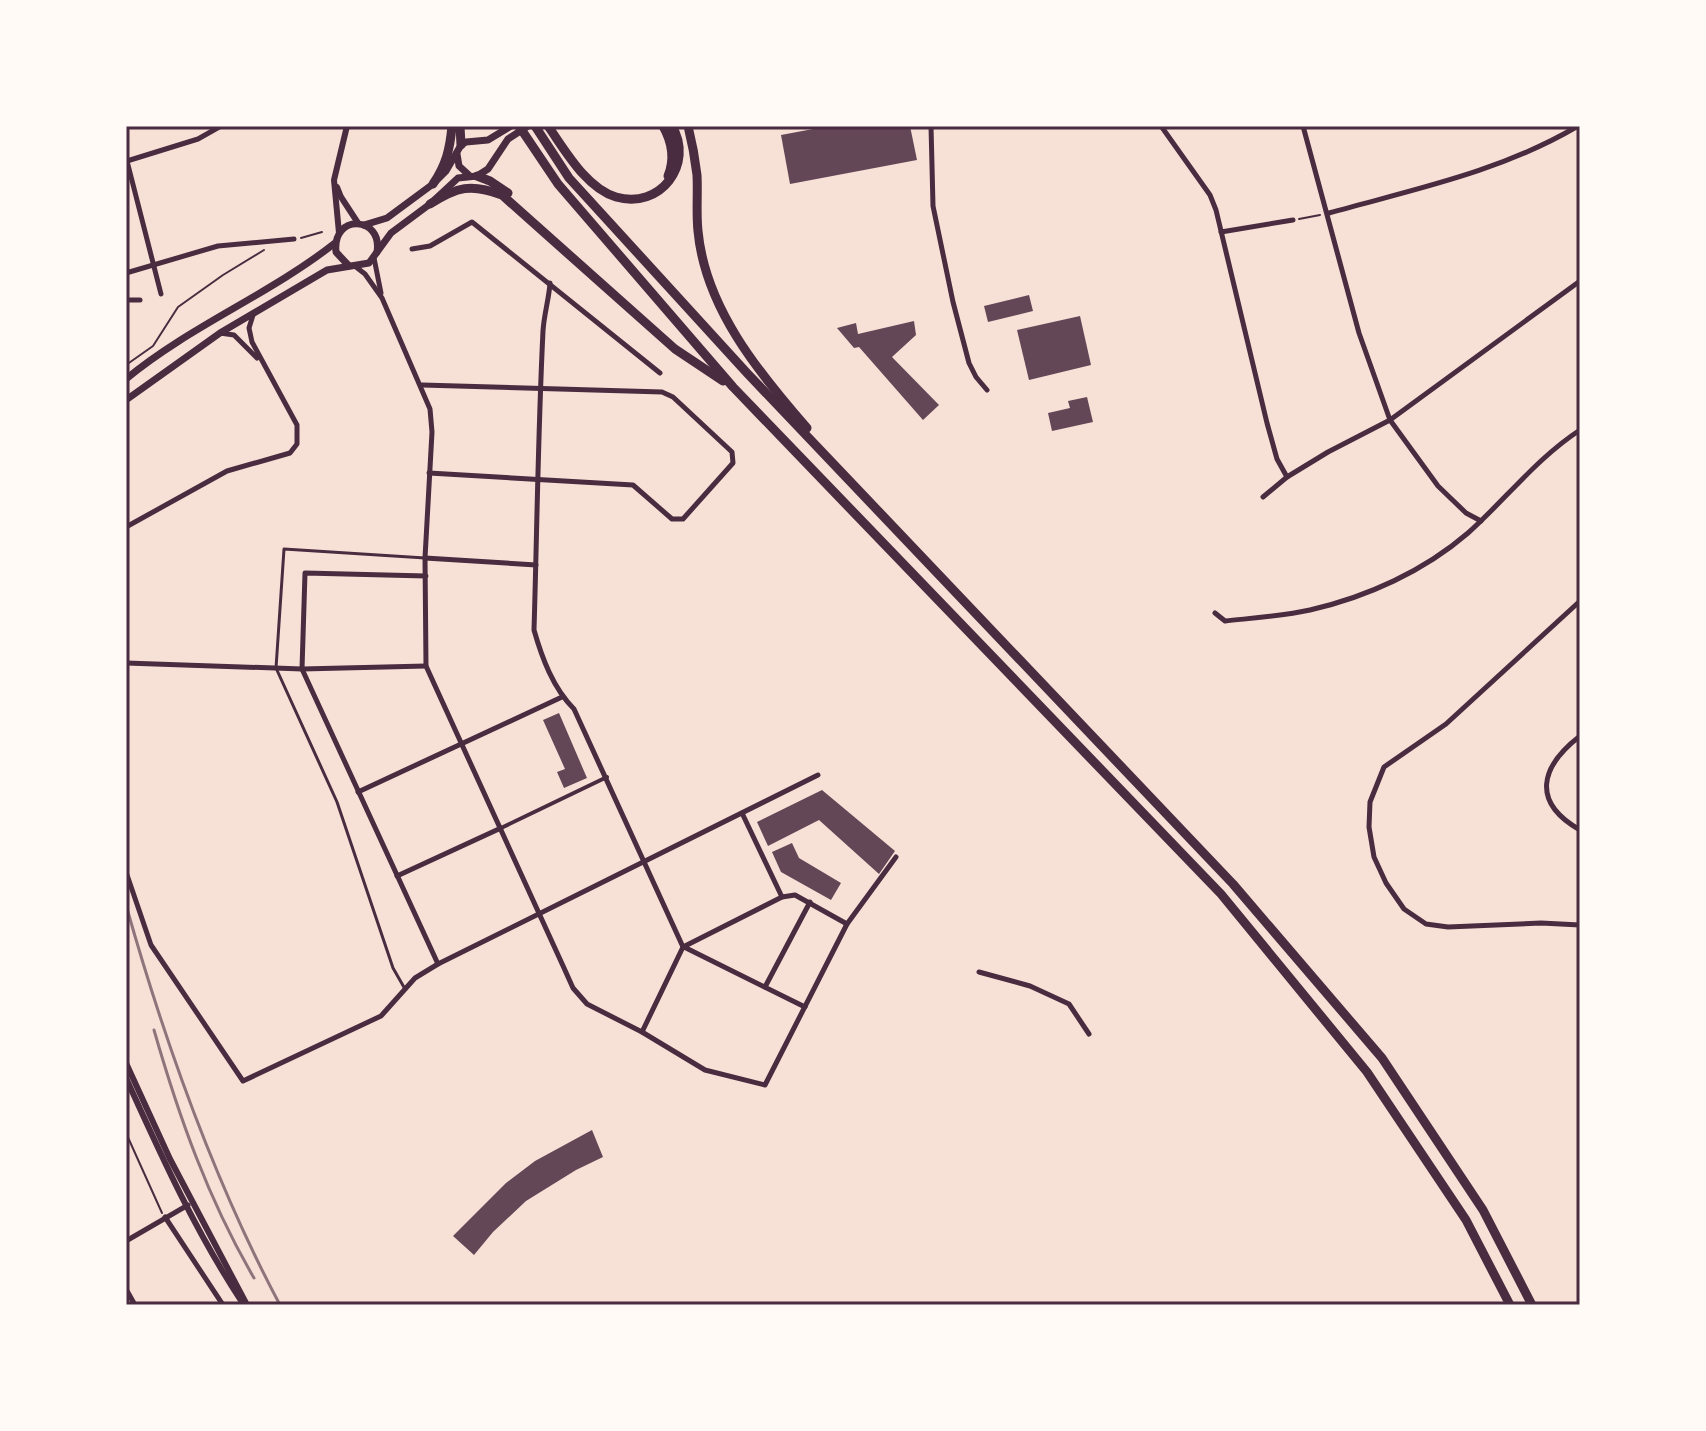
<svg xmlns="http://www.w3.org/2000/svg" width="1706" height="1431" viewBox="0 0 1706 1431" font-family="Barlow,sans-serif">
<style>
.building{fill:#644757}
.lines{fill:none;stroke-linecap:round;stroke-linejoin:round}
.path{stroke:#4a2c40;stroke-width:2}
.service{stroke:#4a2c40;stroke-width:3}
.pedestrian{stroke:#4a2c40;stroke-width:4}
.minor{stroke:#4a2c40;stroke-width:5}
.tertiary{stroke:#4a2c40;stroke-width:6}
.secondary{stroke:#4a2c40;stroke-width:7}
.motorway{stroke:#4a2c40;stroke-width:9}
.rail{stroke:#8f747c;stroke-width:3}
.neatline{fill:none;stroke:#4a2c40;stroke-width:3}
</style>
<rect width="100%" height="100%" fill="#f7e1d7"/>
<!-- building -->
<g class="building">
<polygon points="829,126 910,126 917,160 790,184 781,135"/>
<polygon points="1029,295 1033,311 988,322 984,306"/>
<polygon points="1080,316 1091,365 1029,380 1017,330"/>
<polygon points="914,321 916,335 892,357 939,405 923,420 859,347 854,348 837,328 856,323 858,334"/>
<polygon points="1087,397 1093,422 1052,431 1048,413 1070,408 1068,401"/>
<polygon points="559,713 587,778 564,788 557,772 565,769 543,720"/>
<polygon points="822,790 895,851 879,874 819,820 768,846 757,822"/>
<polygon points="792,843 799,858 841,883 831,900 781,872 772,852"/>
<polygon points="592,1130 603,1157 576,1170 526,1201 493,1232 474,1255 453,1236 506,1183 535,1161"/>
</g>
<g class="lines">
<!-- path -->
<g class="path">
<polyline points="1299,219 1320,215"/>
<polyline points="301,238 322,232"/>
<polyline points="126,365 153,346 178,307 223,275 264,250"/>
<polyline points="126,1133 162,1213"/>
</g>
<!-- service -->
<polyline class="service" points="405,989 393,968 337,802 276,668 284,549 425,558"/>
<!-- pedestrian -->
<polyline class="pedestrian" points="501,828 607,777"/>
<!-- minor -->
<g class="minor">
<polyline points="931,126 933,206 953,302 969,363 976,377 987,390"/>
<polyline points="1161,126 1210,195 1216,210 1267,423 1277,459 1287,477"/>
<polyline points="1303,126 1359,333 1390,420 1438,486 1466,513 1481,521"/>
<polyline points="127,161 161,294"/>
<polyline points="127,161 198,139 221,126"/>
<path d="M1329 213C1415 189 1500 172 1578 126"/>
<polyline points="1221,232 1293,220"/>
<polyline points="412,249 430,246 472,222 660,373"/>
<polyline points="374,258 381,293"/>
<polyline points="356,267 365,274 382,298 430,409 432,432 425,558 426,666 564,968 573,988 587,1004 642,1032 705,1070 765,1085 847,924 896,857"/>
<polyline points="126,273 218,246 294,239"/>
<path d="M550 283C549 299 544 314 543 331 538 431 537 531 534 630 542 658 553 688 574 709L683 947 642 1032"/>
<polyline points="126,300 140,300"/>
<polyline points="220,333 234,335 257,358"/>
<polyline points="422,385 662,392 673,397 732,452 733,463 683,519 672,519 633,485 429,473"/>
<polyline points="1263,497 1287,477 1328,452 1390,420 1580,281"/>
<polyline points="126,527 227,471 290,453 297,444 297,425 252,342 249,328 253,315"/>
<polyline points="425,558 536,565"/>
<polyline points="426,576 305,573 302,669 438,964"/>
<polyline points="1580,601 1446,724 1384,767 1370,802 1369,827 1374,857 1386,883 1404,909 1426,924 1448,927 1541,923 1580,925"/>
<path d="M1215 613 1225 621C1253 618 1283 616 1310 610 1367 597 1424 571 1468 533 1506 499 1537 458 1580 430"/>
<polyline points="126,663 302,669 426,666"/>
<path d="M1580 736C1540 767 1531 802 1580 830"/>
<polyline points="358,792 562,697"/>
<polyline points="742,813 782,897"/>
<polyline points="126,872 151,945 243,1081 381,1016 415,978 438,964 818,775"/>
<polyline points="397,876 501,828"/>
<polyline points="683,947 782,897 795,895 847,924"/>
<polyline points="684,947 805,1007"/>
<polyline points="979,972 1030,986 1069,1004 1089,1034"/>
<polyline points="765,987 810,902"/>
<polyline points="165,1217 223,1305"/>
<polyline points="126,1241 188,1205"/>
<polyline points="126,1289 135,1305"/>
</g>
<!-- tertiary -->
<g class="tertiary">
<polyline points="337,187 341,197 358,223"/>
<polyline points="339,233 334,180 347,126"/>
<polyline points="126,1063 170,1159 247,1305"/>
<path d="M126 1078C161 1155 195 1231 242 1302"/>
</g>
<!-- secondary -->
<g class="secondary">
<polyline points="457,154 459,166 470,176"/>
<polyline points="364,225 387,218 433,184 446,171 461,145 466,142 488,140 511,126"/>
<path d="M349 266 336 252C332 213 383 216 377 252"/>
<path d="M126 379C190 326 269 295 335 243"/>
<polyline points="126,400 220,333 327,270 369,263 391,233 430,204 458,178 477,176 488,169 508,139 528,126"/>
</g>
<!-- motorway -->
<g class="motorway">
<polyline points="460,126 461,145"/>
<polyline points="519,126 558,184 733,387 1221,894 1367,1072 1466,1220 1510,1305"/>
<polyline points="535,126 569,178 747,373 1233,884 1382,1058 1483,1210 1532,1305"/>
<path d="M548 126C565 150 586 188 616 197 660 210 695 164 672 126"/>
<path d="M663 126C672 142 675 159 668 176"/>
<path d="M688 126C692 142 695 158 697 175 698 193 696 212 698 231 705 307 758 372 807 428"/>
<polyline points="477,176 490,181 508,193"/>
<path d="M433 184C446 165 450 149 452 126"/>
<path d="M430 204C457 187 471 183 502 195L675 349 723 381"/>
</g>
<!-- rail -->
<g class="rail">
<path d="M126 905C165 1043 213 1179 280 1305"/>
<path d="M154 1030C179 1117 208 1199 254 1278"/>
</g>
</g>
<!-- border -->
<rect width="1706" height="1431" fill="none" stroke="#fffaf5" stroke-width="256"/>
<rect x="128" y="128" width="1450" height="1175" class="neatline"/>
</svg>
